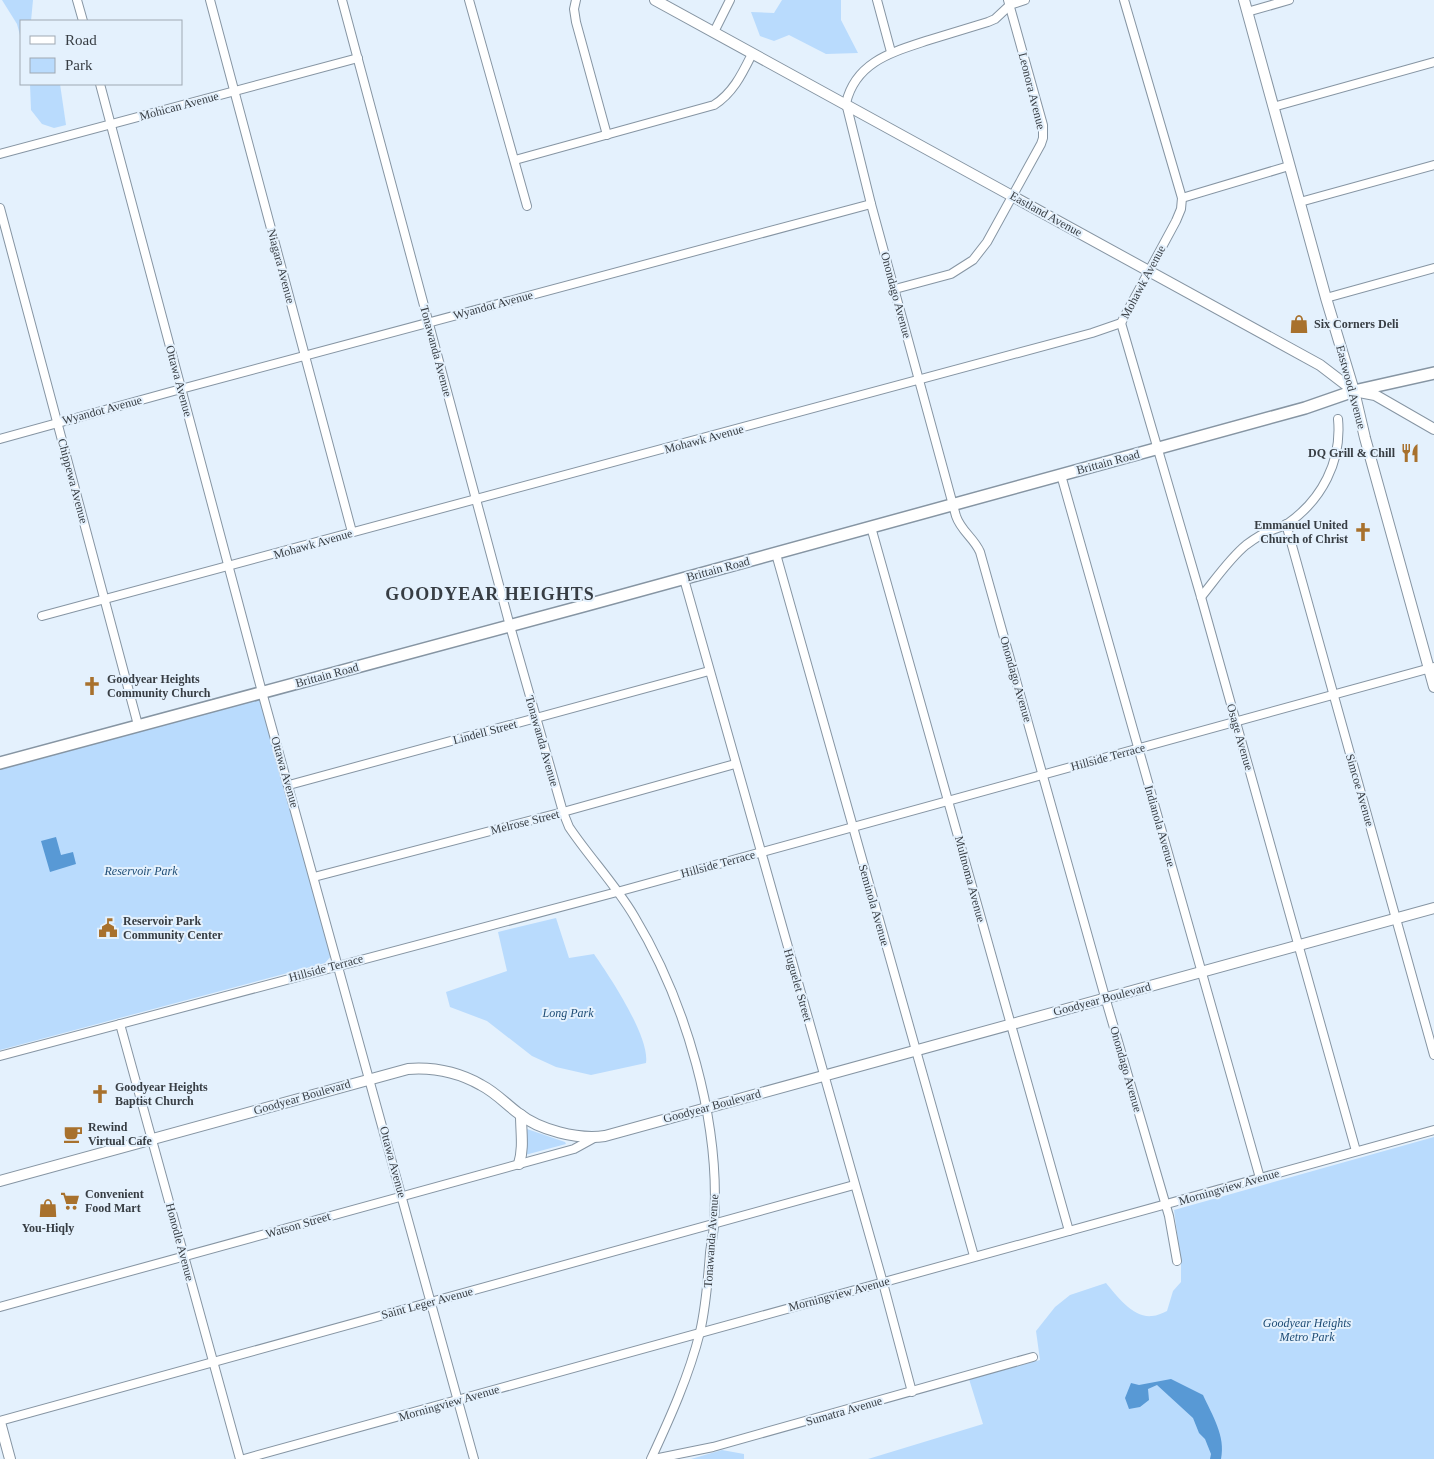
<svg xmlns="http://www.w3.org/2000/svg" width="1434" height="1459" viewBox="0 0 1434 1459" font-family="'Times New Roman',serif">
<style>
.green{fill:#b9dbfd}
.water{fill:#5899d5}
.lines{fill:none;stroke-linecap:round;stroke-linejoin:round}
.minor-casing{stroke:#8695a3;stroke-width:10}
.tertiary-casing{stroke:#8695a3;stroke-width:12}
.secondary-casing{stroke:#8695a3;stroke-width:14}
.minor{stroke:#fff;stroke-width:8}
.tertiary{stroke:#fff;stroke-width:10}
.secondary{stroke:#fff;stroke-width:11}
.labels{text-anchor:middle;stroke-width:4;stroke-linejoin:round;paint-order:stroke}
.street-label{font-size:12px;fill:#373d43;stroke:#e4f1fd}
.poi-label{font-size:12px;font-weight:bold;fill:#373d43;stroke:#e4f1fd;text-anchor:start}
.park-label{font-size:12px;font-style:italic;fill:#1e4c75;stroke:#e4f1fd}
.district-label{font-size:18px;font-weight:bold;letter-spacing:1px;fill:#373d43;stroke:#e4f1fd}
</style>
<rect width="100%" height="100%" fill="#e4f1fd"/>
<!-- green -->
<g class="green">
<polygon points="2,0 33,0 31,21 21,21 21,39 17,24"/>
<polygon points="782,0 841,0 841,20 858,53 826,54 789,35 774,41 760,36 751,12 774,13"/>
<polygon points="30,84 60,84 66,125 54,128 42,124 31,110"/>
<polygon points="258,698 262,700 332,955 325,963 0,1050 0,767"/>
<path d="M556 918 569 958 594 954C610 977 650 1037 646 1063L591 1075 556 1067 532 1056 487 1021 450 1007 446 992 507 971 498 932Z"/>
<polygon points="527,1129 565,1142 566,1144 525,1155"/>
<path d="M1434 1137V1459H868L983 1424 969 1379 1040 1360 1036 1331 1055 1307 1070 1295 1106 1283C1117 1296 1133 1318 1152 1316 1157 1316 1162 1313 1167 1311L1173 1291 1181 1282V1264L1174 1210Z"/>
<polygon points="722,1450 744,1454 744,1459 691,1459"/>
</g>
<!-- water -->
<g class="water">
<polygon points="56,837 61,855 73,852 76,864 50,872 41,841"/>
<path d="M1171 1379 1203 1395C1212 1415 1226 1436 1221 1459H1210L1211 1454 1205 1439 1199 1433 1193 1418 1157 1385 1148 1389 1149 1400 1140 1407 1129 1409 1125 1398 1131 1383 1139 1385Z"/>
</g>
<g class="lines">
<!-- minor casing -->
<g class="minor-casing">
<g id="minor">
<polyline points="77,0 83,21"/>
<polyline points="210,0 352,532"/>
<path d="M342 0 510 626 563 812 569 827C589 857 615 884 634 916 686 1002 721 1122 714 1223 714 1233 711 1243 710 1253 708 1280 706 1306 700 1332 689 1376 670 1418 651 1459"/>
<polyline points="469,0 527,206"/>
<polyline points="576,0 574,9 576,22 607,135"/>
<polyline points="877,0 891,52"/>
<path d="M1025 0 1010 5 995 19 988 22C968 28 949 34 929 40 893 52 856 61 846 103L871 204 956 516C961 531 974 538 980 552L1105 997 1169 1216 1177 1261"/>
<polyline points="1247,12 1289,0"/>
<polyline points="714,32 730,0"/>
<polyline points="100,84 262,692 474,1459"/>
<polyline points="1273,107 1434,62"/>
<polyline points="0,154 358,58"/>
<path d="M515 160 714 105C733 93 742 74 752 54"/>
<polyline points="1182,198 1289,166"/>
<polyline points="1300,202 1434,165"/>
<polyline points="0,208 138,725"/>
<polyline points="895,289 951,274 973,260 987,242 1041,144 1043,138 1043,125 1008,0"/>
<polyline points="1326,298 1434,268"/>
<polyline points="1121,323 1201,597 1356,1151"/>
<polyline points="0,439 181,389 871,204"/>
<polyline points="1061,475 1260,1178"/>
<polyline points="1286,524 1434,1055"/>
<polyline points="871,527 1069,1231"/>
<polyline points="776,554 974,1256"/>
<polyline points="684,579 883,1283 912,1392"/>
<path d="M1201 597C1215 580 1229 559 1246 545 1254 539 1263 533 1272 530 1277 528 1282 527 1287 524 1322 500 1342 461 1338 419"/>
<polyline points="42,616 1092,333 1121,323 1176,221 1181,209 1182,198 1124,0"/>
<polyline points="289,785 709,671"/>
<polyline points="314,877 563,812 735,764"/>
<polyline points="120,1024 240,1459"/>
<polyline points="0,1056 617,892 1434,667"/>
<polyline points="0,1307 574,1149 594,1138"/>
<polyline points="0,1421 854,1185"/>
<polyline points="244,1459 1434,1130"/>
<polyline points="654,1459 713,1447 1033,1357"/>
</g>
</g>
<!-- tertiary casing -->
<g class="tertiary-casing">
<g id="tertiary">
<polyline points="655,0 1320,365 1354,391 1375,395 1434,429"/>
<polyline points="1244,0 1326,298 1354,391 1365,438 1434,687"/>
<path d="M519 1164C524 1147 521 1133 521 1115"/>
<path d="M0 1181 408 1069C434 1067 458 1072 481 1085 495 1092 506 1104 518 1113 539 1130 578 1140 605 1136L1434 908"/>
<polyline points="0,1422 10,1459"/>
</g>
</g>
<!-- secondary casing -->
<g class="secondary-casing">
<polyline id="secondary" points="0,763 587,605 1305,408 1354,391 1434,373"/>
</g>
<!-- minor -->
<use href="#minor" class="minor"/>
<!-- tertiary -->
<use href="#tertiary" class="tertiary"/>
<!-- secondary -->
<use href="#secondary" class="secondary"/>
</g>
<!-- icons -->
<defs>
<g id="shop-bare" transform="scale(1.5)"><path d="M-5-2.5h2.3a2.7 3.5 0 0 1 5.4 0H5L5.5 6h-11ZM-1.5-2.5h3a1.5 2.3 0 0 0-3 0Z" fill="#a8712d" stroke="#e4f1fd" stroke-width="2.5" paint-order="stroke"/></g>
<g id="restaurant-bare" transform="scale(1.5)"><path d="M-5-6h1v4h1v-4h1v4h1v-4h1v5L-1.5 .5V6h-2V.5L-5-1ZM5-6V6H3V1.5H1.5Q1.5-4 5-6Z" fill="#a8712d" stroke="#e4f1fd" stroke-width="2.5" paint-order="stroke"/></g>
<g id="church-bare" transform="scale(1.5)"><path d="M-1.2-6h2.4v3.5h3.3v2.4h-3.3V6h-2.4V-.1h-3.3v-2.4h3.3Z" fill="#a8712d" stroke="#e4f1fd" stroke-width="2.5" paint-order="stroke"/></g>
<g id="civic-bare" transform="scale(1.5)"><path d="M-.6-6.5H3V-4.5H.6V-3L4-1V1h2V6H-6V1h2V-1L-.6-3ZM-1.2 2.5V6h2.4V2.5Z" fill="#a8712d" stroke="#e4f1fd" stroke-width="2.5" paint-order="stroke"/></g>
<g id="cafe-bare" transform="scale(1.5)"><path d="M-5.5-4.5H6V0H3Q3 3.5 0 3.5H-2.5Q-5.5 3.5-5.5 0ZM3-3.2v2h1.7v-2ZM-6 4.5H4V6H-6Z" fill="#a8712d" stroke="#e4f1fd" stroke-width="2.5" paint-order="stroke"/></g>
<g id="supermarket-bare" transform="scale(1.5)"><path d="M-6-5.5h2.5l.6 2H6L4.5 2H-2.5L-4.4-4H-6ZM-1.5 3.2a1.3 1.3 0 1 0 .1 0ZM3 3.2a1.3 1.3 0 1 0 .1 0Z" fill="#a8712d" stroke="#e4f1fd" stroke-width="2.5" paint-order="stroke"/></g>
</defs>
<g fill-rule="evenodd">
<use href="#shop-bare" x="1299" y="324"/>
<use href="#restaurant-bare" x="1410" y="453"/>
<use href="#church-bare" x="1363" y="532"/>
<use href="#church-bare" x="92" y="686"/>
<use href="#civic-bare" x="108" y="928"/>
<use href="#church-bare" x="100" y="1094"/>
<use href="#cafe-bare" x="73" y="1134"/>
<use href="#supermarket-bare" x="70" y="1201"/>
<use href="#shop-bare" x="48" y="1208"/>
</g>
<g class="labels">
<!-- street labels -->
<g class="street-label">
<text transform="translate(1032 91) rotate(76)" y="4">Leonora Avenue</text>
<text transform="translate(179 106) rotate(-15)" y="4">Mohican Avenue</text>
<text transform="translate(1046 214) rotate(29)" y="4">Eastland Avenue</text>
<text transform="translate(281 266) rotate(75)" y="4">Niagara Avenue</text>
<text transform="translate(1143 282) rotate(-62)" y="4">Mohawk Avenue</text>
<text transform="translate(896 295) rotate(75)" y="4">Onondago Avenue</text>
<text transform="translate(493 305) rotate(-15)" y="4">Wyandot Avenue</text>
<text transform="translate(436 351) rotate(75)" y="4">Tonawanda Avenue</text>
<text transform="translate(179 381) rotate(75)" y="4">Ottawa Avenue</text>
<text transform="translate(1351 387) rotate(75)" y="4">Eastwood Avenue</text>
<text transform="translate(102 410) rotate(-15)" y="4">Wyandot Avenue</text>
<text transform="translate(704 439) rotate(-15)" y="4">Mohawk Avenue</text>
<text transform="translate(1108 462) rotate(-15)" y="4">Brittain Road</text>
<text transform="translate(73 481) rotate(75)" y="4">Chippewa Avenue</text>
<text transform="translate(313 544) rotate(-16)" y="4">Mohawk Avenue</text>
<text transform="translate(718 569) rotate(-15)" y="4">Brittain Road</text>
<text transform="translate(327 675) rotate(-15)" y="4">Brittain Road</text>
<text transform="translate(1016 679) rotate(74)" y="4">Onondago Avenue</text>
<text transform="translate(485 732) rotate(-15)" y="4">Lindell Street</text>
<text transform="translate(1240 737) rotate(74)" y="4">Osage Avenue</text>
<text transform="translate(542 741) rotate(74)" y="4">Tonawanda Avenue</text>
<text transform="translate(1108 757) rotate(-15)" y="4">Hillside Terrace</text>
<text transform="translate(285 772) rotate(74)" y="4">Ottawa Avenue</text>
<text transform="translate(1360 790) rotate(74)" y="4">Simcoe Avenue</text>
<text transform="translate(525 822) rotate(-14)" y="4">Melrose Street</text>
<text transform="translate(1160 826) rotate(74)" y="4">Indianola Avenue</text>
<text transform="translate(718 864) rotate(-15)" y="4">Hillside Terrace</text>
<text transform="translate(970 879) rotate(75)" y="4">Multnoma Avenue</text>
<text transform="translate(874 905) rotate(74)" y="4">Seminola Avenue</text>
<text transform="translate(326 968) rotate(-15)" y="4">Hillside Terrace</text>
<text transform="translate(798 985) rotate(74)" y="4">Huguelet Street</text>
<text transform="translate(1102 999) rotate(-15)" y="4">Goodyear Boulevard</text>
<text transform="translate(1126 1069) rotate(74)" y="4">Onondago Avenue</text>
<text transform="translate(302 1097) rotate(-16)" y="4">Goodyear Boulevard</text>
<text transform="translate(712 1106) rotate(-15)" y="4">Goodyear Boulevard</text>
<text transform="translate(393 1162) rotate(75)" y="4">Ottawa Avenue</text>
<text transform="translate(1229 1187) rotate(-16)" y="4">Morningview Avenue</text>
<text transform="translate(298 1225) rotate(-16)" y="4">Watson Street</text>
<text transform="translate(711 1241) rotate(-86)" y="4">Tonawanda Avenue</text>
<text transform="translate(180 1242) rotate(75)" y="4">Honodle Avenue</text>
<text transform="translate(839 1294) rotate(-15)" y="4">Morningview Avenue</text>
<text transform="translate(427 1303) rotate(-15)" y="4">Saint Leger Avenue</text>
<text transform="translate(449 1403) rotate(-16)" y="4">Morningview Avenue</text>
<text transform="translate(844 1411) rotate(-16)" y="4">Sumatra Avenue</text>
</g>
<!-- poi labels -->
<g class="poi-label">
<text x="1314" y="328">Six Corners Deli</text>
<text x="1395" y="457" text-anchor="end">DQ Grill &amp; Chill</text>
<text x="1348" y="529" text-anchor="end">Emmanuel United<tspan x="1348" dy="14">Church of Christ</tspan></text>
<text x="107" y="683">Goodyear Heights<tspan x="107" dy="14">Community Church</tspan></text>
<text x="123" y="925">Reservoir Park<tspan x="123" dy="14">Community Center</tspan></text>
<text x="115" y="1091">Goodyear Heights<tspan x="115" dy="14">Baptist Church</tspan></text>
<text x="88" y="1131">Rewind<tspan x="88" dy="14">Virtual Cafe</tspan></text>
<text x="85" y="1198">Convenient<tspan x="85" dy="14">Food Mart</tspan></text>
<text x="48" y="1232" text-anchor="middle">You-Hiqly</text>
</g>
<!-- park labels -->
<g class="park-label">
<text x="141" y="875">Reservoir Park</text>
<text x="568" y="1017">Long Park</text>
<text x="1307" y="1327">Goodyear Heights<tspan x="1307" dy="14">Metro Park</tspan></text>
</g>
<!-- district labels -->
<g class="district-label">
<text x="490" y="600">GOODYEAR HEIGHTS</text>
</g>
</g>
<!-- legend -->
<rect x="20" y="20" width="162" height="65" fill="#e4f1fd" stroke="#9fa9b3"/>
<rect x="30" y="36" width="25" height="8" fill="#ffffff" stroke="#9fa9b3"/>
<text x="65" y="45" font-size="15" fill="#373d43">Road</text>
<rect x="30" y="58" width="25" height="15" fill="#b9dbfd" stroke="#9fa9b3"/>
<text x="65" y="70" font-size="15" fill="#373d43">Park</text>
</svg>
